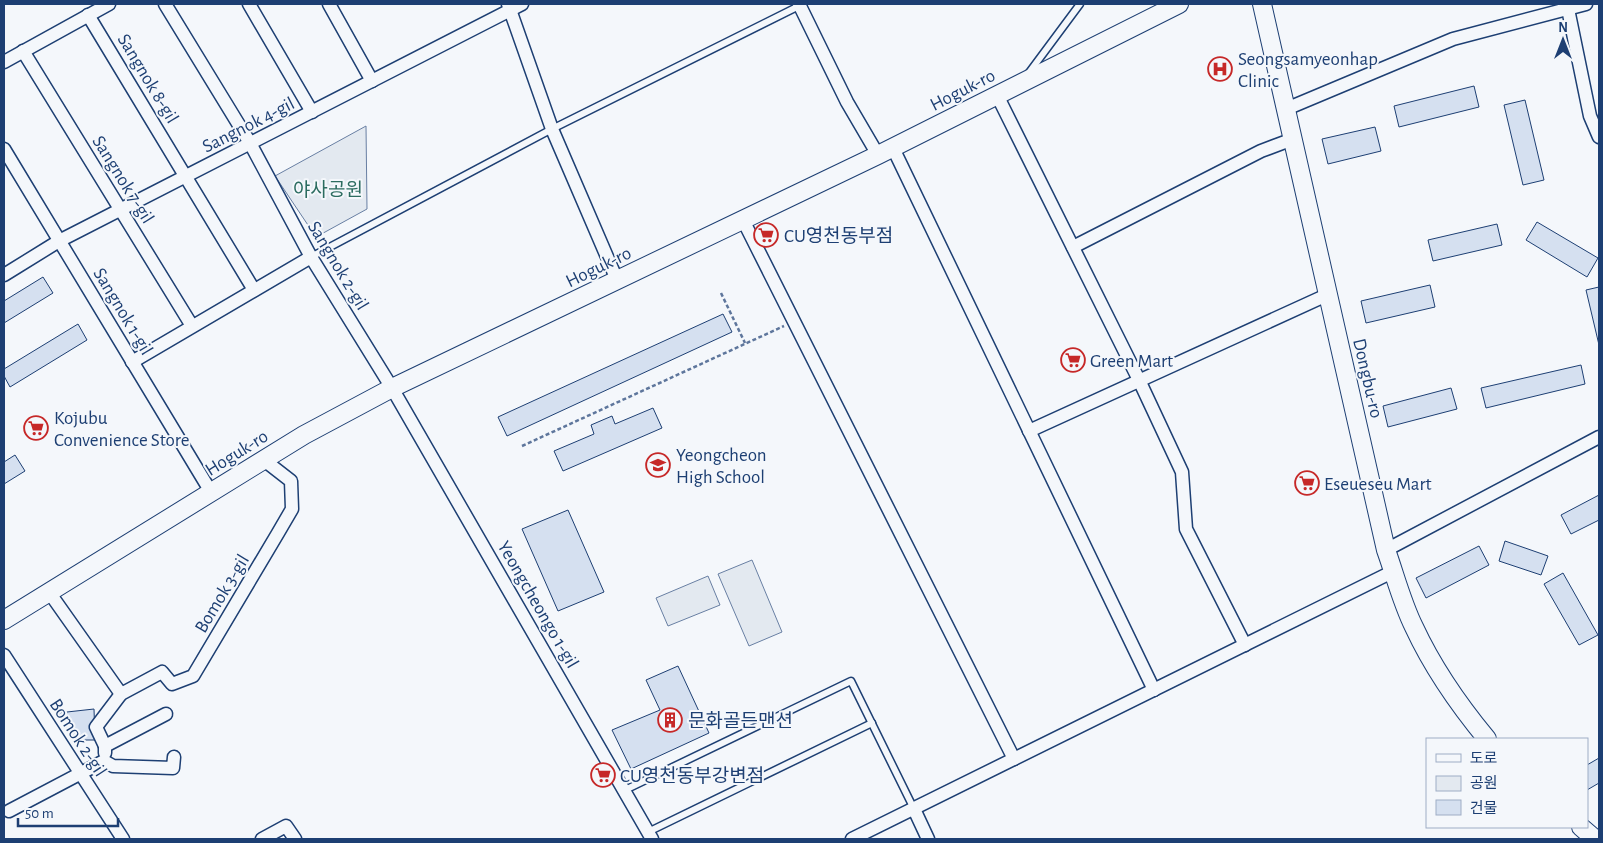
<svg xmlns="http://www.w3.org/2000/svg" width="1603" height="843" viewBox="0 0 1603 843" font-family="'Alegreya Sans','Noto Sans KR',sans-serif">
<style>
.green{fill:#e3e9f0;stroke:#687fa3}
.building{fill:#d5e0f0;stroke:#1d3f73}
.lines{fill:none;stroke-linecap:round;stroke-linejoin:round}
.lane-casing{stroke:#1d3f73;stroke-width:9}
.street-casing{stroke:#1d3f73;stroke-width:15}
.secondary-casing{stroke:#1d3f73;stroke-width:20}
.path{stroke:#5e769c;stroke-width:2.5;stroke-dasharray:4 2.5;stroke-linecap:butt}
.lane{stroke:#f4f7fb;stroke-width:6}
.street{stroke:#f4f7fb;stroke-width:12}
.secondary{stroke:#f4f7fb;stroke-width:18}
.labels{text-anchor:middle;stroke-width:4;stroke-linejoin:round;paint-order:stroke}
.poi-label{font-size:19px;fill:#1d3f73;stroke:#f4f7fb;text-anchor:start}
.street-label{font-size:19px;fill:#1d3f73;stroke:#f4f7fb}
.park-label{font-size:19px;fill:#2c6c60;stroke:#f4f7fb}
</style>
<rect width="100%" height="100%" fill="#f4f7fb"/>
<!-- green -->
<g class="green">
<polygon points="366,126 367,209 316,237 275,176"/>
<polygon points="752,560 782,632 749,646 718,574"/>
<polygon points="708,576 720,605 668,626 656,598"/>
</g>
<!-- building -->
<g class="building">
<polygon points="1474,86 1479,107 1399,127 1394,106"/>
<polygon points="1525,100 1544,180 1523,185 1504,105"/>
<polygon points="1375,127 1381,151 1328,164 1322,139"/>
<polygon points="1537,222 1598,258 1587,277 1526,240"/>
<polygon points="1497,224 1502,245 1433,261 1428,240"/>
<polygon points="43,277 53,293 4,323 4,301"/>
<polygon points="1430,285 1435,307 1366,323 1361,301"/>
<polygon points="1599,287 1599,345 1586,290"/>
<polygon points="723,314 732,332 507,436 498,417"/>
<polygon points="78,324 87,340 10,387 4,376 4,369"/>
<polygon points="1581,365 1585,384 1486,408 1481,388"/>
<polygon points="1451,388 1457,409 1388,427 1383,406"/>
<polygon points="653,408 662,428 563,471 554,451 594,434 591,425 612,416 615,424"/>
<polygon points="15,455 25,471 4,484 4,462"/>
<polygon points="1599,495 1599,520 1571,534 1561,515"/>
<polygon points="568,510 604,592 558,611 522,529"/>
<polygon points="1505,541 1548,556 1541,575 1499,561"/>
<polygon points="1479,546 1489,565 1426,598 1416,578"/>
<polygon points="1563,573 1598,635 1579,645 1544,584"/>
<polygon points="678,666 709,733 631,769 612,730 660,710 646,680"/>
<polygon points="94,709 95,740 74,740 58,713"/>
<polygon points="1599,758 1599,783 1587,790 1587,765"/>
</g>
<g class="lines">
<!-- lane casing -->
<g class="lane-casing">
<g id="lane">
<polyline points="1028,74 1080,4"/>
<polyline points="311,257 552,129 801,5"/>
<polyline points="625,790 851,681 914,809"/>
<polyline points="648,832 872,723"/>
</g>
</g>
<!-- street casing -->
<g class="street-casing">
<g id="street">
<polyline points="165,4 250,143 311,257 392,388 652,839"/>
<polyline points="249,4 312,112"/>
<polyline points="329,4 372,81"/>
<polyline points="508,4 552,129 617,280"/>
<polyline points="799,4 847,102 878,155"/>
<polyline points="1568,9 1590,116 1599,137"/>
<polyline points="88,15 254,290"/>
<polyline points="23,51 192,326"/>
<polyline points="4,62 109,4"/>
<polyline points="997,95 1139,380 1182,472 1186,529 1245,645"/>
<polyline points="1286,109 1453,39 1586,4"/>
<polyline points="893,148 1154,690"/>
<polyline points="4,149 211,492"/>
<polyline points="743,220 1014,759"/>
<polyline points="1073,247 1261,151 1293,139"/>
<polyline points="4,275 59,241 522,4"/>
<polyline points="132,362 311,257"/>
<polyline points="1029,431 1329,294"/>
<polyline points="1386,550 1599,437"/>
<polyline points="49,592 121,694"/>
<polyline points="4,655 123,839"/>
<polyline points="105,746 96,727 121,694 162,672 172,684 193,676 278,533 292,509 291,481 264,460"/>
<polyline points="105,753 105,746 166,714"/>
<polyline points="914,809 928,839"/>
<polyline points="9,811 104,761 113,766 173,768 174,757"/>
<polyline points="262,839 286,826 295,839"/>
<polyline points="852,839 1394,571"/>
</g>
</g>
<!-- secondary casing -->
<g class="secondary-casing">
<g id="secondary">
<path d="M1262 4 1386 550C1395 575 1402 603 1414 627 1433 668 1458 704 1487 739"/>
<polyline points="4,620 304,435 392,388 878,155 1179,4"/>
<polyline points="1581,827 1595,839"/>
</g>
</g>
<!-- path -->
<g class="path">
<polyline points="721,293 745,343"/>
<polyline points="522,446 784,326"/>
</g>
<!-- lane -->
<use href="#lane" class="lane"/>
<!-- street -->
<use href="#street" class="street"/>
<!-- secondary -->
<use href="#secondary" class="secondary"/>
</g>
<!-- icons -->
<defs>
<g id="hospital-ring" transform="scale(1.25)"><circle r="9.5" fill="#f4f7fb" stroke="#c62828" stroke-width="1.5"/><path d="M-5-5h3v3.5h4V-5h3V5h-3V1.5h-4V5h-3Z" fill="#c62828"/></g>
<g id="supermarket-ring" transform="scale(1.25)"><circle r="9.5" fill="#f4f7fb" stroke="#c62828" stroke-width="1.5"/><path d="M-6-5.5h2.5l.6 2H6L4.5 2H-2.5L-4.4-4H-6ZM-1.5 3.2a1.3 1.3 0 1 0 .1 0ZM3 3.2a1.3 1.3 0 1 0 .1 0Z" fill="#c62828"/></g>
<g id="school-ring" transform="scale(1.25)"><circle r="9.5" fill="#f4f7fb" stroke="#c62828" stroke-width="1.5"/><path d="M0-5L7-2L0 1L-7-2ZM-4 1L0 2.5L4 1V4Q0 6-4 4Z" fill="#c62828"/></g>
<g id="building-ring" transform="scale(1.25)"><circle r="9.5" fill="#f4f7fb" stroke="#c62828" stroke-width="1.5"/><path d="M-4-6H4V6H1V3H-1V6H-4ZM-2.5-4.3h1.7v1.8h-1.7ZM.8-4.3h1.7v1.8H.8ZM-2.5-1h1.7V.8h-1.7ZM.8-1h1.7V.8H.8Z" fill="#c62828"/></g>
</defs>
<g fill-rule="evenodd">
<use href="#hospital-ring" x="1220" y="69"/>
<use href="#supermarket-ring" x="766" y="235"/>
<use href="#supermarket-ring" x="1073" y="360"/>
<use href="#supermarket-ring" x="36" y="428"/>
<use href="#school-ring" x="658" y="465"/>
<use href="#supermarket-ring" x="1307" y="483"/>
<use href="#building-ring" x="670" y="720"/>
<use href="#supermarket-ring" x="603" y="775"/>
</g>
<g class="labels">
<!-- poi labels -->
<g class="poi-label">
<text x="1238" y="65">Seongsamyeonhap<tspan x="1238" dy="22">Clinic</tspan></text>
<text x="784" y="242">CU영천동부점</text>
<text x="1090" y="367">Green Mart</text>
<text x="54" y="424">Kojubu<tspan x="54" dy="22">Convenience Store</tspan></text>
<text x="676" y="461">Yeongcheon<tspan x="676" dy="22">High School</tspan></text>
<text x="1324" y="490">Eseueseu Mart</text>
<text x="688" y="727">문화골든맨션</text>
<text x="620" y="782">CU영천동부강변점</text>
</g>
<!-- street labels -->
<g class="street-label">
<text transform="translate(149 78) rotate(59)" y="7">Sangnok 8-gil</text>
<text transform="translate(962 89) rotate(-27)" y="7">Hoguk-ro</text>
<text transform="translate(248 124) rotate(-27)" y="7">Sangnok 4-gil</text>
<text transform="translate(124 179) rotate(58)" y="7">Sangnok 7-gil</text>
<text transform="translate(339 265) rotate(59)" y="7">Sangnok 2-gil</text>
<text transform="translate(598 266) rotate(-26)" y="7">Hoguk-ro</text>
<text transform="translate(124 311) rotate(59)" y="7">Sangnok 1-gil</text>
<text transform="translate(1369 378) rotate(77)" y="7">Dongbu-ro</text>
<text transform="translate(236 452) rotate(-32)" y="7">Hoguk-ro</text>
<text transform="translate(221 593) rotate(-59)" y="7">Bomok 3-gil</text>
<text transform="translate(539 604) rotate(60)" y="7">Yeongcheongo 1-gil</text>
<text transform="translate(79 737) rotate(57)" y="7">Bomok 2-gil</text>
</g>
<!-- park labels -->
<g class="park-label">
<text x="328" y="196">야사공원</text>
</g>
</g>
<!-- border -->
<rect width="1603" height="843" fill="none" stroke="#1d3f73" stroke-width="10"/>
<!-- legend -->
<rect x="1426" y="738" width="162" height="90" fill="#f4f7fb" stroke="#9eadc5"/>
<rect x="1436" y="754" width="25" height="8" fill="#f4f7fb" stroke="#9eadc5"/>
<text x="1470" y="763" font-size="15" fill="#1d3f73">도로</text>
<rect x="1436" y="776" width="25" height="15" fill="#e3e9f0" stroke="#9eadc5"/>
<text x="1470" y="788" font-size="15" fill="#1d3f73">공원</text>
<rect x="1436" y="800" width="25" height="15" fill="#d5e0f0" stroke="#9eadc5"/>
<text x="1470" y="813" font-size="15" fill="#1d3f73">건물</text>
<!-- north arrow -->
<g transform="translate(1563 40)" stroke="#f4f7fb" stroke-width="4" paint-order="stroke">
<path d="M0-4L9 19L0 12L-9 19Z" fill="#1d3f73"/>
<text y="-8" font-size="14" font-weight="bold" text-anchor="middle" fill="#1d3f73">N</text>
</g>
<!-- scale -->
<path d="M18 818v8h100v-8" fill="none" stroke="#1d3f73" stroke-width="2.5"/>
<text x="25" y="818" font-size="15" fill="#1d3f73" stroke="#f4f7fb" stroke-width="4" paint-order="stroke">50 m</text>
</svg>
